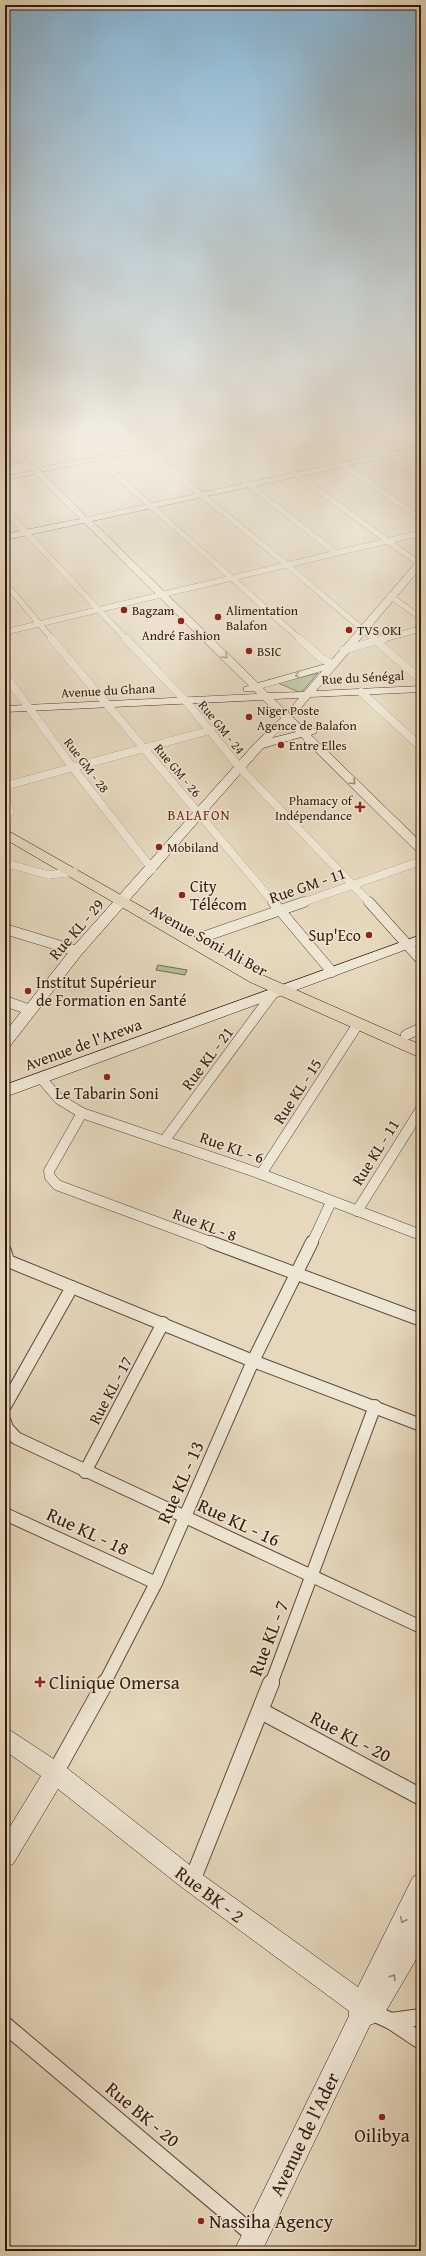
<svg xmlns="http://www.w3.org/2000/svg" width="426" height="2256" viewBox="0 0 426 2256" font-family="'Gentium Book Plus',serif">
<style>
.green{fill:#b3bf92;stroke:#746c50}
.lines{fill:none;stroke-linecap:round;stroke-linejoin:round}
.street-far4-casing{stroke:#614a39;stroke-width:6}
.street-far3-casing{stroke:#614a39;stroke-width:8}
.street-far2-casing{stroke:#614a39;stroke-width:11}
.street-far1-casing{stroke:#614a39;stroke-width:14}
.street-casing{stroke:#614a39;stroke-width:18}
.secondary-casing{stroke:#351a0d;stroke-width:1}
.primary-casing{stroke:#351a0d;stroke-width:1}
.street-far4{stroke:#eee6d4;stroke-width:5.5}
.street-far3{stroke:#eee6d4;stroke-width:8}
.street-far2{stroke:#eee6d4;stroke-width:10}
.street-far1{stroke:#eee6d4;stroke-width:12}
.street{stroke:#eee6d4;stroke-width:16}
.secondary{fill:#eee6d4;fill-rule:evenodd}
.primary{fill:#e5d8bd;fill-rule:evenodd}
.oneway{stroke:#9b8a7a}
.poi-dot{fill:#8f2418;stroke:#eee6d4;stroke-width:1.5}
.labels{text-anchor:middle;stroke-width:3;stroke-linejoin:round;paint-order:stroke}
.far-poi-label{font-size:13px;fill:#351a0d;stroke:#eee6d4;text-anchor:start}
.far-street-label{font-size:13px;fill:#351a0d;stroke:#eee6d4}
.far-neighbourhood-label{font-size:14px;letter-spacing:1px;fill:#7a1f14;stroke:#eee6d4}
.street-label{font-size:16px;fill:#351a0d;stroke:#eee6d4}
.poi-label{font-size:16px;fill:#351a0d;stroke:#eee6d4;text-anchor:start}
.near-street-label{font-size:19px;fill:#351a0d;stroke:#eee6d4}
.near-poi-label{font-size:19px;fill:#351a0d;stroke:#eee6d4;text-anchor:start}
</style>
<rect width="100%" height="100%" fill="#e5d8bd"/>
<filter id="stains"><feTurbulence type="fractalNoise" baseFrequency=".005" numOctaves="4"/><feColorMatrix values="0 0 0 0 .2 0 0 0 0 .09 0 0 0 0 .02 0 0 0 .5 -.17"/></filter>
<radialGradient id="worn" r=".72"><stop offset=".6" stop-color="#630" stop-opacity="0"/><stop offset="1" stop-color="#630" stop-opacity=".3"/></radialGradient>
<!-- green -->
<g class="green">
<polygon points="5,446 6,447 21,463 5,466"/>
<polygon points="318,673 301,693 278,683"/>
<polygon points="158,965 187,970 185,975 156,970"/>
</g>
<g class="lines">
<!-- street-far4 casing -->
<g class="street-far4-casing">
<g id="street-far4">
<polyline points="75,438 301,640"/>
<polyline points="132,438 286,564 375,640"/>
<polyline points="189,438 335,552"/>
<polyline points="246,438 421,565"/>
<polyline points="305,438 421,519"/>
<polyline points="364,438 421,476"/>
<polyline points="5,510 127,640"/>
<polyline points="5,583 53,640"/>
<polyline points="390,596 421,618"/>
<polyline points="5,632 421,533"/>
<polyline points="379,640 421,629"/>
</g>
</g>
<!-- street-far3 casing -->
<g class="street-far3-casing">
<g id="street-far3">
<polyline points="52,639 274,903"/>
<polyline points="126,639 185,700 240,768 370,903"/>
<polyline points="300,639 321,658 332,664"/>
<polyline points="374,639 421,680"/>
<polyline points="344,650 383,639"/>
<polyline points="5,675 73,768 152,869"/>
<polyline points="361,692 421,747"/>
<polyline points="5,786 211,730"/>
<polyline points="5,796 10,811 5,824"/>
<polyline points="5,863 48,875 74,872"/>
<polyline points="301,903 421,861"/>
</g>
</g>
<!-- street-far2 casing -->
<g class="street-far2-casing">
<g id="street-far2">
<polyline points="273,902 332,972"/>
<polyline points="369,902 421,960"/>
<polyline points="5,929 77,951"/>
<polyline points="203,937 304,902"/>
<polyline points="5,1001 30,1010"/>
<polyline points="406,1035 421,1028"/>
<polyline points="41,1078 59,1099 82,1113 261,1174 421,1235"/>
<polyline points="82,1113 49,1171 50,1177 57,1185 213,1243"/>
<polyline points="164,1141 274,992"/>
<polyline points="261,1174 358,1024"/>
<polyline points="357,1211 421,1109"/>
<polyline points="312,1243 331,1202"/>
</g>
</g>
<!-- street-far1 casing -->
<g class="street-far1-casing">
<g id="street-far1">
<polyline points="211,1242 421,1320"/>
<polyline points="5,1251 8,1261 253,1361 421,1425"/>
<polyline points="5,1406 72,1287"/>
<polyline points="5,1422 7,1428 16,1438 421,1627"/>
<polyline points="85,1472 163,1323"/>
<polyline points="5,1514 156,1583"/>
<polyline points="104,1684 156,1583 253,1361 312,1242"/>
<polyline points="271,1684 375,1406"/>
</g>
</g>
<!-- street casing -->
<g class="street-casing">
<g id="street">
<polyline points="261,1711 421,1797"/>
<polyline points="55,1773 105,1683"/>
<polyline points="192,1881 271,1683"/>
<polyline points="371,2012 391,2021 421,2041"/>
<polyline points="391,2021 421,2017"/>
<polyline points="5,2025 255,2236"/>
</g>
</g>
<!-- secondary casing -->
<g class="secondary-casing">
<g id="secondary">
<polygon points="8,438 15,438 43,464 43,467 195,438 209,438 45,471 42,471 42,468 37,468"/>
<path d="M421 446V450L92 521 258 683 329 663 418 560 421 559V568L316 691 421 686V692L310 697 297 713 293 714 288 711 299 698 274 699 305 729H316V733L311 735 421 842V853L417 852 301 737 263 748 82 954 10 1046 5 1047V1032L72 948 255 743 281 718 263 700 5 712V706L257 694 254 691H244V687L249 686 84 523 5 540V534L80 519 35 474 5 480V476L40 470 87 517ZM322 671 304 692 268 693 263 688ZM287 724 296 732 272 738Z"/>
<polygon points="421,935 421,944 5,1097 5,1085"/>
<polygon points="5,1727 63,1765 200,1873 358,1987 413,1877 421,1873 421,1910 417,1918 421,1916 421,1951 380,2021 370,2025 262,2251 234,2251 349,2016 349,2011 184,1889 58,1789 13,1864 5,1867 5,1835 41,1776 5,1751"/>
</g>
</g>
<!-- primary casing -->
<g class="primary-casing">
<polygon id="primary" points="5,829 260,974 421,1045 421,1058 250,982 5,839"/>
</g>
<!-- street-far4 -->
<use href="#street-far4" class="street-far4"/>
<!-- street-far3 -->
<use href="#street-far3" class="street-far3"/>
<!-- street-far2 -->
<use href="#street-far2" class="street-far2"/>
<!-- street-far1 -->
<use href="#street-far1" class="street-far1"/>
<!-- street -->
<use href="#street" class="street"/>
<!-- secondary -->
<use href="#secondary" class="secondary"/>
<!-- primary -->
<use href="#primary" class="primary"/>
</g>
<!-- one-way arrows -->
<defs><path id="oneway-chevron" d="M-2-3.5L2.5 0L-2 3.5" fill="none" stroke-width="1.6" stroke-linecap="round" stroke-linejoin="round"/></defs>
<g class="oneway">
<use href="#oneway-chevron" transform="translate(225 656) rotate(45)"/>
<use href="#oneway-chevron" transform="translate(298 675) rotate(165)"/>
<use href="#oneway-chevron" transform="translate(353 782) rotate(45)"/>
<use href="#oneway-chevron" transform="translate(403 1920) rotate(116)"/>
<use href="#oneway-chevron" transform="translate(393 1977) rotate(-58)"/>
</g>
<!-- sky -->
<linearGradient id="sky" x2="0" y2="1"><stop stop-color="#88b6d5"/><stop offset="0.58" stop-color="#f3ede1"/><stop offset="1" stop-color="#f3ede1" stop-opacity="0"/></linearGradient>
<rect width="426" height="754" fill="url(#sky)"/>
<!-- markers -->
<g class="poi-dot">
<circle cx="124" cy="610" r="4"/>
<circle cx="218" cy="617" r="4"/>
<circle cx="181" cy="621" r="4"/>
<circle cx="349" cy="630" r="4"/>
<circle cx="249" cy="651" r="4"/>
<circle cx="249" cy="717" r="4"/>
<circle cx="281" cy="745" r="4"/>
<path d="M358 801h4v4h4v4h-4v4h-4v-4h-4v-4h4z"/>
<circle cx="159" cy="847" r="4"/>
<circle cx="182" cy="895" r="4"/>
<circle cx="369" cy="935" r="4"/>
<circle cx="28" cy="991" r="4"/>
<circle cx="107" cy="1077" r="4"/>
<path d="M38 1676h4v4h4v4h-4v4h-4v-4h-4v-4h4z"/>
<circle cx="382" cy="2117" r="4"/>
<circle cx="201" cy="2221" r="4"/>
</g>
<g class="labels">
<!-- far-poi labels -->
<g class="far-poi-label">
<text x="132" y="615">Bagzam</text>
<text x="226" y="615">Alimentation<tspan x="226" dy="15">Balafon</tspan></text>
<text x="357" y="635">TVS OKI</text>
<text x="181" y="640" text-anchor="middle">André Fashion</text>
<text x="257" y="656">BSIC</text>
<text x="257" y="715">Niger Poste<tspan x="257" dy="15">Agence de Balafon</tspan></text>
<text x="289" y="750">Entre Elles</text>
<text x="352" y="805" text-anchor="end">Phamacy of<tspan x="352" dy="15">Indépendance</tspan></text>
<text x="167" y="852">Mobiland</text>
</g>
<!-- far-street labels -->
<g class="far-street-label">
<text transform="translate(363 677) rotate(-3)" y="5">Rue du Sénégal</text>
<text transform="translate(108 690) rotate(-3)" y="5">Avenue du Ghana</text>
<text transform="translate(222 727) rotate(51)" y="5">Rue GM - 24</text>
<text transform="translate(87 765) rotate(53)" y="5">Rue GM - 28</text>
<text transform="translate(178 770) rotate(50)" y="5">Rue GM - 26</text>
</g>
<!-- far-neighbourhood labels -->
<g class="far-neighbourhood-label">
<text x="199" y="820">BALAFON</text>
</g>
<!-- street labels -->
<g class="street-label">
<text transform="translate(307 885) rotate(-19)" y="6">Rue GM - 11</text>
<text transform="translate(76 929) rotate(-49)" y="6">Rue KL - 29</text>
<text transform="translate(209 940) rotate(29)" y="6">Avenue Soni Ali Ber</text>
<text transform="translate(83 1044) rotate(-20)" y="6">Avenue de l'Arewa</text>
<text transform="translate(207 1058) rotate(-53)" y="6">Rue KL - 21</text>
<text transform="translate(297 1091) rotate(-57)" y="6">Rue KL - 15</text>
<text transform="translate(232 1147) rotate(19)" y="6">Rue KL - 6</text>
<text transform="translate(375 1152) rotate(-58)" y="6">Rue KL - 11</text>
<text transform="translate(205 1224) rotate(21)" y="6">Rue KL - 8</text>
<text transform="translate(110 1390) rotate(-62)" y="6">Rue KL - 17</text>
</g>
<!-- poi labels -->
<g class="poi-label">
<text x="190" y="892">City<tspan x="190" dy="18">Télécom</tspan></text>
<text x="361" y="941" text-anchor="end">Sup'Eco</text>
<text x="36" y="988">Institut Supérieur<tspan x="36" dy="18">de Formation en Santé</tspan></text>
<text x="107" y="1099" text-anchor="middle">Le Tabarin Soni</text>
</g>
<!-- near-street labels -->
<g class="near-street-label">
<text transform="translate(180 1482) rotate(-66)" y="7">Rue KL - 13</text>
<text transform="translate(239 1522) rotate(25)" y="7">Rue KL - 16</text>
<text transform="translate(88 1531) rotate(25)" y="7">Rue KL - 18</text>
<text transform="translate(268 1638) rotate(-69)" y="7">Rue KL - 7</text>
<text transform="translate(351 1736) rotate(28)" y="7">Rue KL - 20</text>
<text transform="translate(210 1894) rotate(37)" y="7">Rue BK - 2</text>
<text transform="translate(143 2114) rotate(40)" y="7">Rue BK - 20</text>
<text transform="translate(304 2134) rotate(-64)" y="7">Avenue de l'Ader</text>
</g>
<!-- near-poi labels -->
<g class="near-poi-label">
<text x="49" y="1689">Clinique Omersa</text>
<text x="382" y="2142" text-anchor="middle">Oilibya</text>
<text x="209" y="2228">Nassiha Agency</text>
</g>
</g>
<!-- margin -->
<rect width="426" height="2256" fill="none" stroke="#e5d8bd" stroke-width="20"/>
<rect x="6" y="6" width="414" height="2244" fill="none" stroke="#351a0d" stroke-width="2"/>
<rect x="10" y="10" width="406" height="2236" fill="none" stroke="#351a0d"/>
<rect width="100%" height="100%" filter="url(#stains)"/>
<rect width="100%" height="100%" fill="url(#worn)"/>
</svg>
